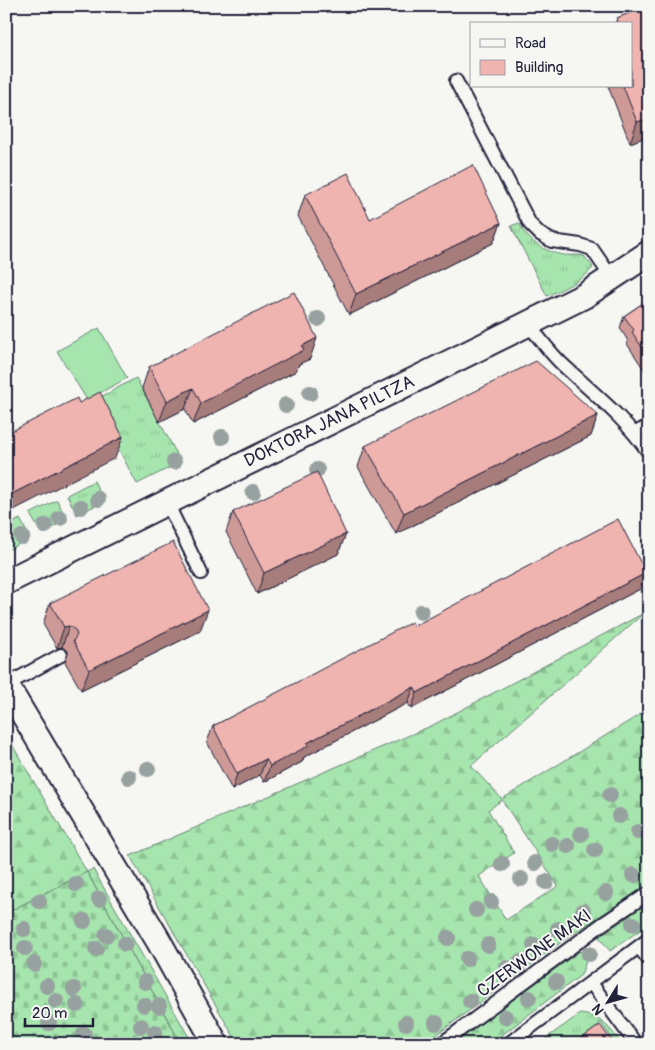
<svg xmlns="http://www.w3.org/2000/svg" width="655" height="1050" viewBox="0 0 655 1050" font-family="Pangolin,sans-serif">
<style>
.grass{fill:url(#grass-tufts);stroke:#648474}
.forest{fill:url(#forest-firs);stroke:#648474;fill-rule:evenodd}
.cemetery{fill:url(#cemetery-stones);stroke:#648474}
.park{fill:#a6e5ad;stroke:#648474}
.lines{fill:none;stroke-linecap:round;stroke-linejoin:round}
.lane-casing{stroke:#22223b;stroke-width:16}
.street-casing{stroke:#22223b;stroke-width:28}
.lane{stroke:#f6f6f2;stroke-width:12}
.street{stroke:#f6f6f2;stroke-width:24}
.tree{fill:#97a1a0}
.wall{fill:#ce9a97;stroke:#22223b}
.shaded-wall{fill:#a77d7b;stroke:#22223b}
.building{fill:#efb3b0;stroke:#22223b}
.labels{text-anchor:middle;stroke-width:4;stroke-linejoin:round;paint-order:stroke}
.street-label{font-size:18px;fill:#22223b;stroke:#f6f6f2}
</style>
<defs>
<pattern id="grass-tufts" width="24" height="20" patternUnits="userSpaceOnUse" patternTransform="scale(1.25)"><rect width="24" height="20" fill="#a6e5ad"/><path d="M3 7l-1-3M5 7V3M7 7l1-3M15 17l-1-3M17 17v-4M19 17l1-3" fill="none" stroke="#8fc496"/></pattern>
<pattern id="forest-firs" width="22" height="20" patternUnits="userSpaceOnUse" patternTransform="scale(1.25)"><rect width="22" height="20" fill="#a6e5ad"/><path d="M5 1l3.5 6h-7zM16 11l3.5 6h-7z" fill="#8fc496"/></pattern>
<pattern id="cemetery-stones" width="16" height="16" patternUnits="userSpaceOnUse" patternTransform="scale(1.25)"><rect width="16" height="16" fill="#a6e5ad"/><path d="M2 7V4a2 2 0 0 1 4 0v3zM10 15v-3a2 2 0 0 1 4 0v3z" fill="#8fc496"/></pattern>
</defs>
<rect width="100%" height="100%" fill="#f6f6f2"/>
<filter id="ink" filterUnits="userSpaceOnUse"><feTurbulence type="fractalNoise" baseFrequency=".02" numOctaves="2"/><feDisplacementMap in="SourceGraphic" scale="10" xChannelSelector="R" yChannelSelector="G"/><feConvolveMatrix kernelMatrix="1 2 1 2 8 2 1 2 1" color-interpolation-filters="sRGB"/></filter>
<g filter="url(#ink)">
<!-- grass -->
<g class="grass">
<path d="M519 223C527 241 544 252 564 255 571 256 577 254 584 256L593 267C586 279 560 290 547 296L511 226Z"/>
<polygon points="136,378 181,462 137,484 93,401"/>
<polygon points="94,481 104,501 77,515 67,495"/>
<polygon points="57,500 67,520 41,533 30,514"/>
<polygon points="20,519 30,538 6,551 6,526"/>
<polygon points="93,869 193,1044 181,1044 87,872"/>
<path d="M580 1014C601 1016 610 1028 622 1044H616L600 1022 597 1027 574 1044H538Z"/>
</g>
<!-- forest -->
<g class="forest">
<path d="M644 613 471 766 502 799 649 709V884L568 937 424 1044H238L130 856 433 725ZM502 800 558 886 506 920 479 876 514 853 488 810Z"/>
<polygon points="11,743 87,872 6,913 6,745"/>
<polygon points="649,902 649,924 610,951 599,937"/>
<polygon points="580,951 586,961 581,975 490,1044 452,1044"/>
</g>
<!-- cemetery -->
<polygon class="cemetery" points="87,872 181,1044 6,1044 6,913"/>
<!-- park -->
<polygon class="park" points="99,328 127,378 87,400 57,351"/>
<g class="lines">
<!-- lane casing -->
<g class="lane-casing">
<g id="lane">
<polyline points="456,81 530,224 540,234 552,241 580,245 592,249 612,278"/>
<path d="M527 323C539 337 549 352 562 364 594 394 624 417 649 453"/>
<polyline points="635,433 649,426"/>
<polyline points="166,501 201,573"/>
<polyline points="6,685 61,655"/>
<polyline points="639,947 649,960"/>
<polyline points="591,983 636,1044"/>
<polyline points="441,1044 601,925 649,893"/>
<polyline points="508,1044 649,939"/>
</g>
</g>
<!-- street casing -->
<g class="street-casing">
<g id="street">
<polyline points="6,582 584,296 649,253"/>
<polyline points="6,685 158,940 216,1044"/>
</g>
</g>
<!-- lane -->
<use href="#lane" class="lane"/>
<!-- street -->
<use href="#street" class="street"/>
</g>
<!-- trees -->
<g class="tree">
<circle cx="318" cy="319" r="8"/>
<circle cx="310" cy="393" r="8"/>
<circle cx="286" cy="405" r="8"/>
<circle cx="222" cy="437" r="8"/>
<circle cx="174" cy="462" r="8"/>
<circle cx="317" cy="470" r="8"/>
<circle cx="253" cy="492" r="8"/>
<circle cx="98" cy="499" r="8"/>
<circle cx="81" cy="507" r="8"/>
<circle cx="60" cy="518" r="8"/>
<circle cx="45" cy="526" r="8"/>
<circle cx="22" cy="537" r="8"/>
<circle cx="421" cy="612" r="8"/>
<circle cx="148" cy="769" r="8"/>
<circle cx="129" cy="777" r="8"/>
<circle cx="610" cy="795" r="8"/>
<circle cx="619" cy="816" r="8"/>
<circle cx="638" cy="832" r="8"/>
<circle cx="581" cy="834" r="8"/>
<circle cx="552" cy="844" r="8"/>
<circle cx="568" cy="846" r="8"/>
<circle cx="595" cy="850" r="8"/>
<circle cx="535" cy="863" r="8"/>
<circle cx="502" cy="864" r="8"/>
<circle cx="633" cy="875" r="8"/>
<circle cx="521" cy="879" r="8"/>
<circle cx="546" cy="882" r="8"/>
<circle cx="76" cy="884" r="8"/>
<circle cx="606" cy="893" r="8"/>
<circle cx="99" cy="899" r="8"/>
<circle cx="39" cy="901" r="8"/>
<circle cx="491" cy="902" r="8"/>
<circle cx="476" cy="910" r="8"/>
<circle cx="583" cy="911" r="8"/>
<circle cx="84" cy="921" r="8"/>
<circle cx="633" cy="924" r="8"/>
<circle cx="24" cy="929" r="8"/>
<circle cx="558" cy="929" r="8"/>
<circle cx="106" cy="935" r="8"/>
<circle cx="448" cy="938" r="8"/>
<circle cx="125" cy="944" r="8"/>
<circle cx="488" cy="945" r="8"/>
<circle cx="534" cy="945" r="8"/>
<circle cx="25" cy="948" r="8"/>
<circle cx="96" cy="949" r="8"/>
<circle cx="589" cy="954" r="8"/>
<circle cx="467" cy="959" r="8"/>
<circle cx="520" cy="962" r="8"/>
<circle cx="34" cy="964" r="8"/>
<circle cx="506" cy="968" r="8"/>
<circle cx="145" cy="982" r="8"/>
<circle cx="556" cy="982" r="8"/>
<circle cx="47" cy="986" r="8"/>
<circle cx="74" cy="989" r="8"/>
<circle cx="529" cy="998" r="8"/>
<circle cx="56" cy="1001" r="8"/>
<circle cx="470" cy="1001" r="8"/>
<circle cx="77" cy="1005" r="8"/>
<circle cx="144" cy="1005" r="8"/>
<circle cx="159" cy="1006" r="8"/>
<circle cx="505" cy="1017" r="8"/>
<circle cx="49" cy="1023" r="8"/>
<circle cx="406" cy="1023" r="8"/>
<circle cx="436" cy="1023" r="8"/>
<circle cx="141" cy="1026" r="8"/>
<circle cx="155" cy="1032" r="8"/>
<circle cx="84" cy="1034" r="8"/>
</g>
<!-- wall -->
<g class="wall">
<polygon points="649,6 649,138 648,136 630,143 608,86 631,86 631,24 615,24 617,18"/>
<polygon points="305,195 370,219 501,223 493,243 349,315 298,216"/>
<polygon points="649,299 649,377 627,344 628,341 620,328 624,316"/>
<polygon points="310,359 299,364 296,371 193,424 185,409 159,422 142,388 149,367"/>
<polygon points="598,415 591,436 396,534 358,467 365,446"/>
<polygon points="233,512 346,534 338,554 257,594 226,532"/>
<polygon points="646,573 640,589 411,709 408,703 304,757 302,762 264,782 260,775 232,790 207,742 213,726 414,626"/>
<polygon points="50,603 200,631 81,690 65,662 68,653 68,651 62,647 57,648 43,624"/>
</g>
<!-- shaded-wall -->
<g class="shaded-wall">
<polygon points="649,118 649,134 648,136 630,143 637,122"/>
<polygon points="501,223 493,243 349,315 356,294"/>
<polygon points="317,338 310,359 299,364 296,371 193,424 201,403"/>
<polygon points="193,388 185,409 159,422 167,401"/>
<polygon points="598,415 591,436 396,534 404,513"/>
<polygon points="123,437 115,458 6,514 6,497"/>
<polygon points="346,534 338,554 257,594 264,573"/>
<polygon points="646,573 640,589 411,709 417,693"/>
<polygon points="208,610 200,631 81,690 89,670"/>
<polygon points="69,626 62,647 57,648 64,627"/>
<polygon points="414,687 408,703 304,757 302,762 264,782 270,766 307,743"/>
<polygon points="266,759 260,775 232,790 237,774"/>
</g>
<!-- building -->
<g class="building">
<polygon points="647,6 649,6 649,118 637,122 623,86 631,86 631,24 619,24 617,18"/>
<polygon points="473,165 501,223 356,294 305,195 348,173 370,219"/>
<polygon points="294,292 317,338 302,346 304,350 201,403 193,388 167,401 149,367"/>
<polygon points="649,299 649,358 632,332 634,330 624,316"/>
<polygon points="536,361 598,415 404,513 365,446"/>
<polygon points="100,392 123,437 6,497 6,434 77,398 79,403"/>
<polygon points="317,472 346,534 264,573 233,512"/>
<polygon points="618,519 646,573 417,693 414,687 307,743 308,746 270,766 266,759 237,774 213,726 412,622 414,626"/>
<polygon points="173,542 208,610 89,670 73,641 77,635 75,630 69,626 64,627 50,603"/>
<polygon points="600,1025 614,1044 574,1044"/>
</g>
</g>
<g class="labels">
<!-- street labels -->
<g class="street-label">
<text transform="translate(329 421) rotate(-26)" y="6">DOKTORA JANA PILTZA</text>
<text transform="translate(534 953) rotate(-36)" y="6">CZERWONE MAKI</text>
</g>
</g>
<!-- margin -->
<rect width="655" height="1050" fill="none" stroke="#f6f6f2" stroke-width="25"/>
<rect x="12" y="12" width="630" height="1025" fill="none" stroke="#22223b" stroke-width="2" filter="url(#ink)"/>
<!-- legend -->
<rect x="470" y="22" width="162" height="65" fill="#f6f6f2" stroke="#a1a1a9"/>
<rect x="480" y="39" width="25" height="8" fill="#f6f6f2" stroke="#a1a1a9"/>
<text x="515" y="48" font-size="15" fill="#22223b">Road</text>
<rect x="480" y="60" width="25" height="15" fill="#efb3b0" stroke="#a1a1a9"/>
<text x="515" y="72" font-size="15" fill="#22223b">Building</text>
<!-- north arrow -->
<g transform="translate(608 1002) rotate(233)" stroke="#f6f6f2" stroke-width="4" paint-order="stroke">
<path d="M0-4L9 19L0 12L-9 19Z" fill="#22223b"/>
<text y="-8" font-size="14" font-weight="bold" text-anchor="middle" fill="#22223b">N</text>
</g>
<!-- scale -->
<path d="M25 1018v8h68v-8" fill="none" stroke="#22223b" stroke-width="2.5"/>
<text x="32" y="1018" font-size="15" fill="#22223b" stroke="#f6f6f2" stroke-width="4" paint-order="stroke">20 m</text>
</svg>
